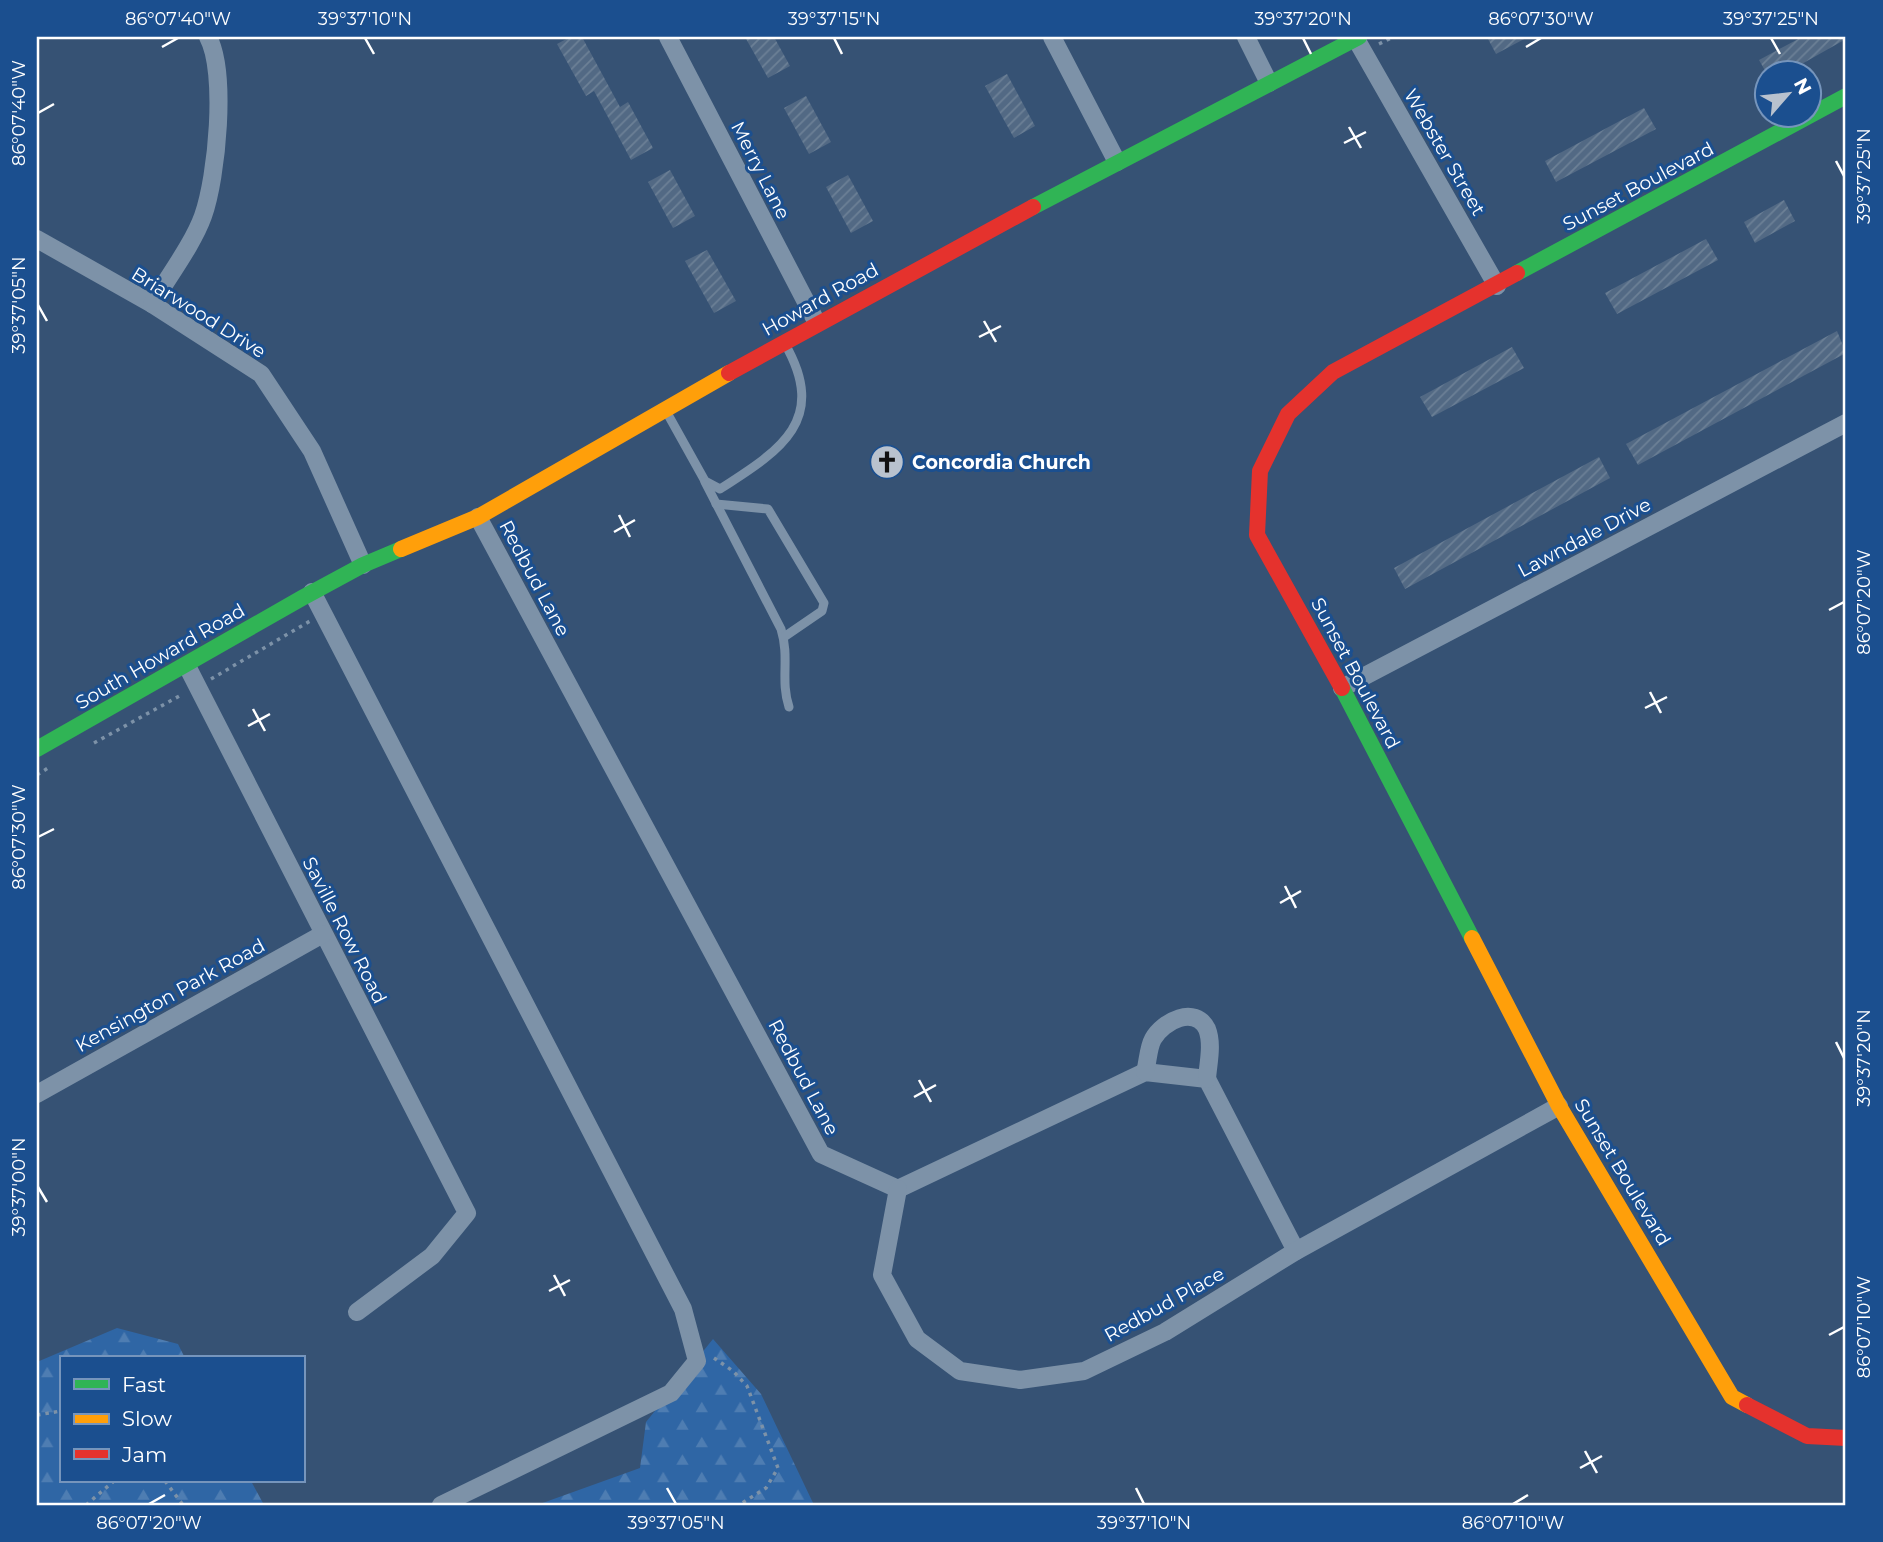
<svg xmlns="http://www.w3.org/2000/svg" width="1883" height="1542" viewBox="0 0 1883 1542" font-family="Montserrat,sans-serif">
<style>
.forest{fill:url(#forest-firs)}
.building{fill:url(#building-hatch)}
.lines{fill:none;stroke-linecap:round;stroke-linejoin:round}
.path{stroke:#7d92a8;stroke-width:3.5;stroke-dasharray:3.5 5;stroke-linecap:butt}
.lane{stroke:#7d92a8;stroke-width:9}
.street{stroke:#7d92a8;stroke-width:18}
.fast{stroke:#30b455;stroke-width:16}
.slow{stroke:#ff9f0a;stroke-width:16}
.jam{stroke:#e5322d;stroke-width:16}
.ticks{fill:none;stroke:#fff;stroke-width:2.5}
.labels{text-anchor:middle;stroke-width:6;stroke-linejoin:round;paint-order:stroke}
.street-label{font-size:19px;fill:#fff;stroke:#1b4f8f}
.poi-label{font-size:19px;font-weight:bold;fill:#fff;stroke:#1b4f8f;text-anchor:start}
.neatline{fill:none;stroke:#fff;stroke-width:2.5}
.ticks-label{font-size:18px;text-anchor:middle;fill:#fff}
</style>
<defs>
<pattern id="forest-firs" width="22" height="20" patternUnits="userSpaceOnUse" patternTransform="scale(1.75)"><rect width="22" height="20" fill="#2f66a5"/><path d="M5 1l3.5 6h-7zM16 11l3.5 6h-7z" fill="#4e7db2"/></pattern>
<pattern id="building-hatch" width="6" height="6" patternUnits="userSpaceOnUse" patternTransform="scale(1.75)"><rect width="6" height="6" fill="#526984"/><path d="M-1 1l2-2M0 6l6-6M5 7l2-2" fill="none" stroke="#6c8096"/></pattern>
</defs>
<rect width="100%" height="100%" fill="#365274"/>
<!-- forest -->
<g class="forest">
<polygon points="117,1328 178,1344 185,1358 61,1358 61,1481 251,1481 264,1505 37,1505 37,1362"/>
<polygon points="713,1339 761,1394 814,1505 537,1505 640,1468 646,1422"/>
</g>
<!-- building -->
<g class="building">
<polygon points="570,37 582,37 620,107 628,102 653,148 631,160 594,91 586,96 557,44"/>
<polygon points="745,37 774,37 790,66 768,78"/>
<polygon points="1487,37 1528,37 1496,54"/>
<polygon points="1802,37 1846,37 1846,39 1784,74 1767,74 1759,60"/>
<polygon points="1007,74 1035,126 1014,138 985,86"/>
<polygon points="806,96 831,142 809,154 784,108"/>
<polygon points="1644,108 1656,129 1556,182 1545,161"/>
<polygon points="670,170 695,216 673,228 648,182"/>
<polygon points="848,175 873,221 851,233 826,187"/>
<polygon points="1784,200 1795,221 1755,243 1744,222"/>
<polygon points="1706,239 1718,260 1617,314 1605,293"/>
<polygon points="707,250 736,301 714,313 685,261"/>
<polygon points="1837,331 1846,353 1638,465 1626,444"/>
<polygon points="1512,347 1524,368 1432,417 1420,397"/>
<polygon points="1599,457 1610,478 1405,589 1394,568"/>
</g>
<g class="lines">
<!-- path -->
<g class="path">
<polyline points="1379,44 1393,37"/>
<polyline points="211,679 310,621"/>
<polyline points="94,743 183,694"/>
<polyline points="37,775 48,768"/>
<polyline points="714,1358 733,1371 747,1386 778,1468 766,1488 739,1505"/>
<polyline points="37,1415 61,1411"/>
<polyline points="165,1481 183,1505"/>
<polyline points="86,1505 114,1481"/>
</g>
<!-- lane -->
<g class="lane">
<path d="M666 411 705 481 720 489C779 451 829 421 785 344"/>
<path d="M705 482 781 629C790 658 780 680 789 707"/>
<polyline points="716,504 768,509 824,603 822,611 784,637"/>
</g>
<!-- street -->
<g class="street">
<polyline points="668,37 817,323"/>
<polyline points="1052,37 1117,162"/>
<polyline points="1246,37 1269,83"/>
<polyline points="1356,39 1497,286"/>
<polyline points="37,239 152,304 261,374 312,451 363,565"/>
<path d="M152 304C168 277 193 244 203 216 217 177 227 72 208 37"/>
<polyline points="478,517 821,1154 898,1189 1145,1072 1207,1079 1296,1251"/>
<polyline points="312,592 683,1309 697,1361 671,1393 441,1505"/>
<polyline points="187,666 467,1213 432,1256 357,1312"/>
<polyline points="1342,688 1846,423"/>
<path d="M1145 1072C1148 1062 1148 1048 1153 1039 1163 1021 1195 1005 1207 1029 1213 1044 1208 1064 1207 1079"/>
<polyline points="37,1094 323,934"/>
<polyline points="898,1189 882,1275 917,1339 960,1371 1020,1380 1084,1371 1165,1332 1296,1251 1559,1106"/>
</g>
<!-- fast -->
<g class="fast">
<polyline points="1033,207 1359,37"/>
<polyline points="1517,273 1846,96"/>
<polyline points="1342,688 1472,938"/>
<polyline points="37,749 302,598 363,565 401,549"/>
</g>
<!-- slow -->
<g class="slow">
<polyline points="401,549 478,517 729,373"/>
<polyline points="1472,938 1559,1106 1732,1397 1747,1405"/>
</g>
<!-- jam -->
<g class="jam">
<polyline points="729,373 1033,207"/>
<polyline points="1342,688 1257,535 1260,471 1288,414 1333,372 1517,273"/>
<polyline points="1747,1405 1807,1436 1846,1438"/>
</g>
</g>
<!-- ticks -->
<path class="ticks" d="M365 38 374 54M834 38 842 54M1303 38 1311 54M1771 38 1780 54M162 47 178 38M1526 47 1541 38M38 113 54 104M1349 127 1361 148M1344 143 1366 132M1836 161 1844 176M38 305 47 321M984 321 996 342M979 337 1001 326M619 515 630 537M614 532 635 520M1829 610 1844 602M1650 692 1661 713M1645 708 1667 697M253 709 265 731M248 726 270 714M38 837 54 829M1285 886 1296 908M1280 903 1301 891M1836 1042 1844 1058M919 1080 931 1102M914 1097 936 1085M38 1187 47 1202M554 1275 565 1296M549 1291 570 1280M1829 1335 1844 1327M1585 1451 1597 1473M1580 1468 1602 1456M667 1488 676 1504M1136 1488 1144 1504M149 1504 165 1495M1513 1504 1528 1495"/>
<!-- icons -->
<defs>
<g id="church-disc" transform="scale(1.75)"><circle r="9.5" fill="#b9c2ce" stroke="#1b4f8f"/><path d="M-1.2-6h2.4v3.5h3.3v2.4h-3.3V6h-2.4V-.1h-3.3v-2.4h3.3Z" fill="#111"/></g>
</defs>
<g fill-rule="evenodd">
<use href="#church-disc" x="887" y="462"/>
</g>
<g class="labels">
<!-- street labels -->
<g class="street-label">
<text transform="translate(1445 152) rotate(60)" y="7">Webster Street</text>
<text transform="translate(761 170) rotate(63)" y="7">Merry Lane</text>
<text transform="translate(1638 186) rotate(-28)" y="7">Sunset Boulevard</text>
<text transform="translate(820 299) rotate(-29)" y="7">Howard Road</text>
<text transform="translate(199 312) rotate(32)" y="7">Briarwood Drive</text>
<text transform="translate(1584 537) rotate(-28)" y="7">Lawndale Drive</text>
<text transform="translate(535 578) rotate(62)" y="7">Redbud Lane</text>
<text transform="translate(160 656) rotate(-30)" y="7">South Howard Road</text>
<text transform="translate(1356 673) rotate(62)" y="7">Sunset Boulevard</text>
<text transform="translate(345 930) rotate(63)" y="7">Saville Row Road</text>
<text transform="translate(170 995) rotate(-29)" y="7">Kensington Park Road</text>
<text transform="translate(804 1077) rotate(62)" y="7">Redbud Lane</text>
<text transform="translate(1623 1172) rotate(59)" y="7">Sunset Boulevard</text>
<text transform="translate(1164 1304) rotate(-29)" y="7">Redbud Place</text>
</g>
<!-- poi labels -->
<g class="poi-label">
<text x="912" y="469">Concordia Church</text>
</g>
</g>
<!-- border -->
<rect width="1883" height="1542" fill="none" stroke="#1b4f8f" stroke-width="77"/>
<!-- legend -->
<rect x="60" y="1356" width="245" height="126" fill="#1b4f8f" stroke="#7695bc" stroke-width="2"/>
<rect x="74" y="1379" width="35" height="10" fill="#30b455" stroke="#7695bc" stroke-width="2"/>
<text x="122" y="1392" font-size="21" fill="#ffffff">Fast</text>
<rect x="74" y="1414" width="35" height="10" fill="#ff9f0a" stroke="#7695bc" stroke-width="2"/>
<text x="122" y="1426" font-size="21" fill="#ffffff">Slow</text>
<rect x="74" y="1449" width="35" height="10" fill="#e5322d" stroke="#7695bc" stroke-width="2"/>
<text x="122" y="1462" font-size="21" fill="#ffffff">Jam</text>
<!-- north arrow -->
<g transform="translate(1788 94) rotate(62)"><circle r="33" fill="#1b4f8f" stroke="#7695bc" stroke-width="2"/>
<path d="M0-5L12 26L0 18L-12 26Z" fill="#b9c2ce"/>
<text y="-10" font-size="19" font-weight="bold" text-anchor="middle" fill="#ffffff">N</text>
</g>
<rect x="38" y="38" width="1806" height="1466" class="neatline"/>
<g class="ticks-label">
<text x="178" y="25">86°07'40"W</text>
<text x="365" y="25">39°37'10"N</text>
<text x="834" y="25">39°37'15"N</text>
<text x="1303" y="25">39°37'20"N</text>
<text x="1541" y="25">86°07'30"W</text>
<text x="1771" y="25">39°37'25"N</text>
<text transform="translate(19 113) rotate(-90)" y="6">86°07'40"W</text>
<text transform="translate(1864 176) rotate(-90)" y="6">39°37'25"N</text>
<text transform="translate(19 305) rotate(-90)" y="6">39°37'05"N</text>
<text transform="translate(1864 602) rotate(-90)" y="6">86°07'20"W</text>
<text transform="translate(19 837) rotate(-90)" y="6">86°07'30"W</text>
<text transform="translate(1864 1058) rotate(-90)" y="6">39°37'20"N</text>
<text transform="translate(19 1187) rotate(-90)" y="6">39°37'00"N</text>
<text transform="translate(1864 1327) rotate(-90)" y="6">86°07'10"W</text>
<text x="149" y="1529">86°07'20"W</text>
<text x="676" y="1529">39°37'05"N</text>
<text x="1144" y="1529">39°37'10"N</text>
<text x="1513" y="1529">86°07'10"W</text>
</g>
</svg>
